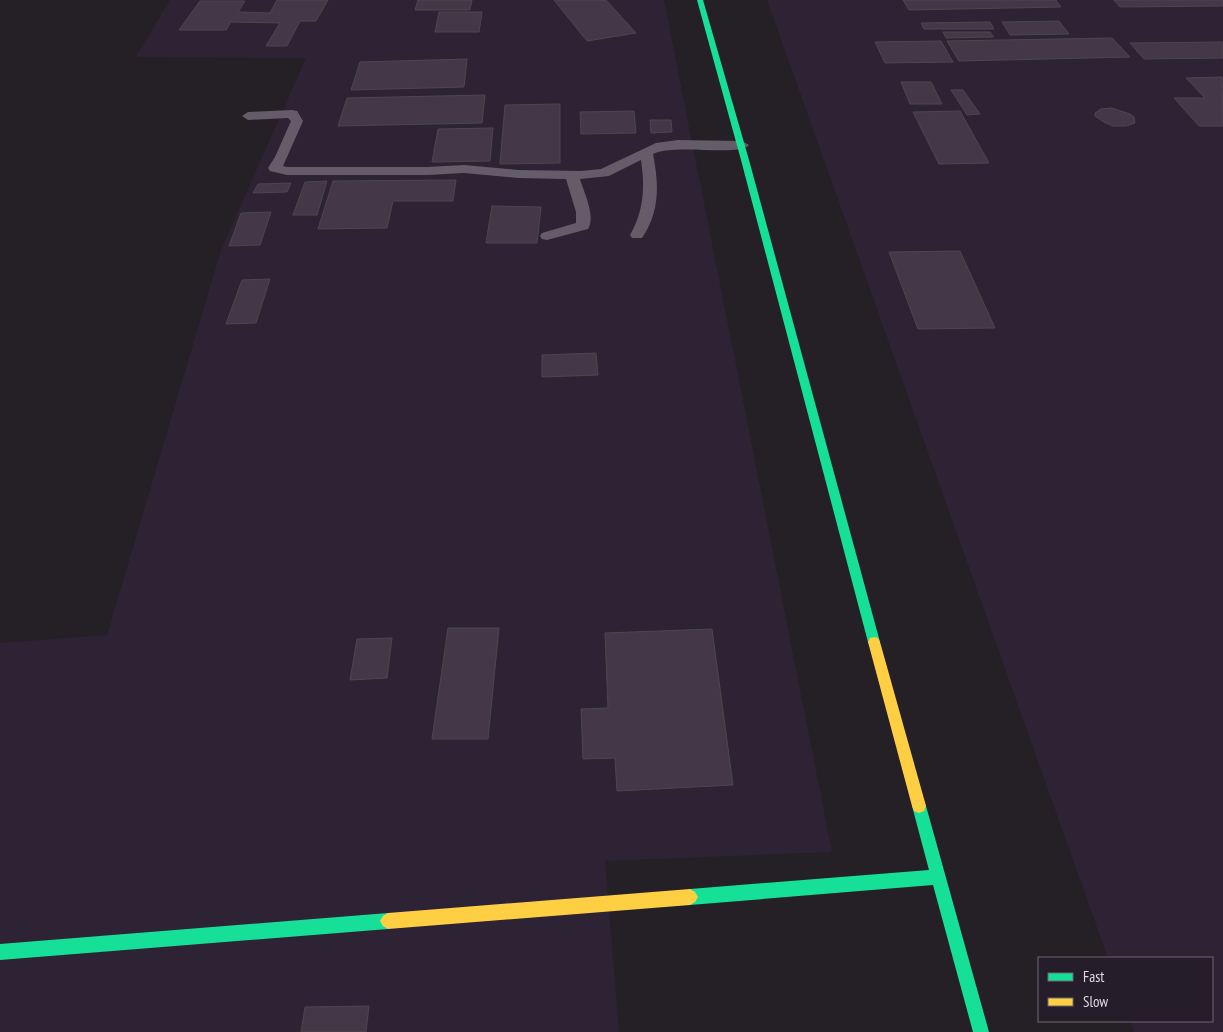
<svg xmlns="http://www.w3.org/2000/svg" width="1223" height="1032" viewBox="0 0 1223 1032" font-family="'PT Sans Narrow',sans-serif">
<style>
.built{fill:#2e2334}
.building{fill:#443848;stroke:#4b474d}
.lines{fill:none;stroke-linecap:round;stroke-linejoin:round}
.lane{fill:#655c6a;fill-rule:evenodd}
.fast{fill:#16e098;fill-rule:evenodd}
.slow{fill:#ffcf43;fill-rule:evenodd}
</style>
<rect width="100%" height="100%" fill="#242026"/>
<!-- built -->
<g class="built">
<polygon points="170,0 664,0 832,852 605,861 619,1032 0,1032 0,643 107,635 221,250 306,58 136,57"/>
<polygon points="767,0 1223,0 1223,1032 1134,1032 1130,1021 1212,1021 1212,958 1108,958"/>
</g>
<!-- building -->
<g class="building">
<polygon points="277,0 328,0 316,21 300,21 287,46 266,46 280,23 231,22 226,30 179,30 200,1 245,1 238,12 270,13"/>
<polygon points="418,0 472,0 470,10 415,10"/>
<polygon points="554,0 606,0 636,33 587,41"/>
<polygon points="903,0 1056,0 1061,7 909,10"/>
<polygon points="1114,0 1223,0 1223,6 1120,7"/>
<polygon points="439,12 482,12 479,32 435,32"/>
<polygon points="1059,21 1069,34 1010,35 1002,22"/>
<polygon points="990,22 994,29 924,29 921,23"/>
<polygon points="943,32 990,32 994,37 946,38"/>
<polygon points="1112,38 1130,57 959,61 947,41"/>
<polygon points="941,41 953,62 885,63 875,42"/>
<polygon points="1223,42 1223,58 1144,59 1130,43"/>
<polygon points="467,59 464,87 351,90 360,62"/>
<polygon points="1222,77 1223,126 1199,126 1174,98 1205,98 1186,78"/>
<polygon points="901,82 931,82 942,104 910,104"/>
<polygon points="951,90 963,90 980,114 967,115"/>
<polygon points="485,95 482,123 338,126 347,98"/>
<polygon points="560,104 560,163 500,164 505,105"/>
<polygon points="1112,108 1130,114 1134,117 1135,123 1126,126 1113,126 1102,121 1095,116 1095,113 1101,109"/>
<polygon points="634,111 636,133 581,134 580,112"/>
<polygon points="960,111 989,163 939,164 913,112"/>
<polygon points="650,120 671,120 672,132 651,133"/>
<polygon points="493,128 490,161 432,162 438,129"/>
<polygon points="456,180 453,201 393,201 387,228 318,229 333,181"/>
<polygon points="327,181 317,215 293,215 305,182"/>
<polygon points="291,183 287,192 253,193 258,184"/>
<polygon points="492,206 541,207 537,243 486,243"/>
<polygon points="271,212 260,245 229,246 241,213"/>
<polygon points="960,251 995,328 918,329 889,252"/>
<polygon points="270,279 256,323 226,324 242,280"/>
<polygon points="596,353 598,375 542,377 542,355"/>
<polygon points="448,628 499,628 488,739 432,739"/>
<polygon points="712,629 733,785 617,791 615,758 583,759 581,709 608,708 605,633"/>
<polygon points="392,638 387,678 350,680 357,639"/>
<polygon points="369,1006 366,1032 301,1032 305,1007"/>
</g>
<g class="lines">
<!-- lane -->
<path class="lane" d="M292 110 297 111 303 121 283 166 287 167H427L464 165 518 170 581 171 601 169 656 143 678 140 742 141 749 145C739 157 674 143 653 154 659 184 660 212 642 238H632L630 235C644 211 645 187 641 160L609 176 580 179C584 193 596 216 588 229L547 240 542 239 540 236 542 233 576 223V212L566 179 518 178 464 173 427 175H287L270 171 268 168 275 157 291 121 288 118 248 120 242 116 248 112Z"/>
<!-- fast -->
<g class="fast">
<polygon points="697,0 703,0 749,160 880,642 878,646 874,647 870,646 868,642 741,160"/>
<polygon points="919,799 924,801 926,806 989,1032 973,1032 933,885 690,905 685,902 682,897 685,892 690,889 929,870 912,806 914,801"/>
<polygon points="388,913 393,916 396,921 393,926 388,929 0,960 0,944"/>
</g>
<!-- slow -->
<g class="slow">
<polygon points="874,637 878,638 880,642 926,806 924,811 919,813 914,811 912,806 868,642 870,638"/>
<polygon points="690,889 695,892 698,897 695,902 690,905 388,929 383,926 380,921 383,916 388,913"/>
</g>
</g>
<!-- legend -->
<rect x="1038" y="957" width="175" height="65" fill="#251d29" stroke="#6f6973"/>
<rect x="1048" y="973" width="25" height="8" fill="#16e098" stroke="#6f6973"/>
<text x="1083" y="982" font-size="15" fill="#dfdae3">Fast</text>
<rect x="1048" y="998" width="25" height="8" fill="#ffcf43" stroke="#6f6973"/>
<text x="1083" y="1007" font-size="15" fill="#dfdae3">Slow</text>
</svg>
